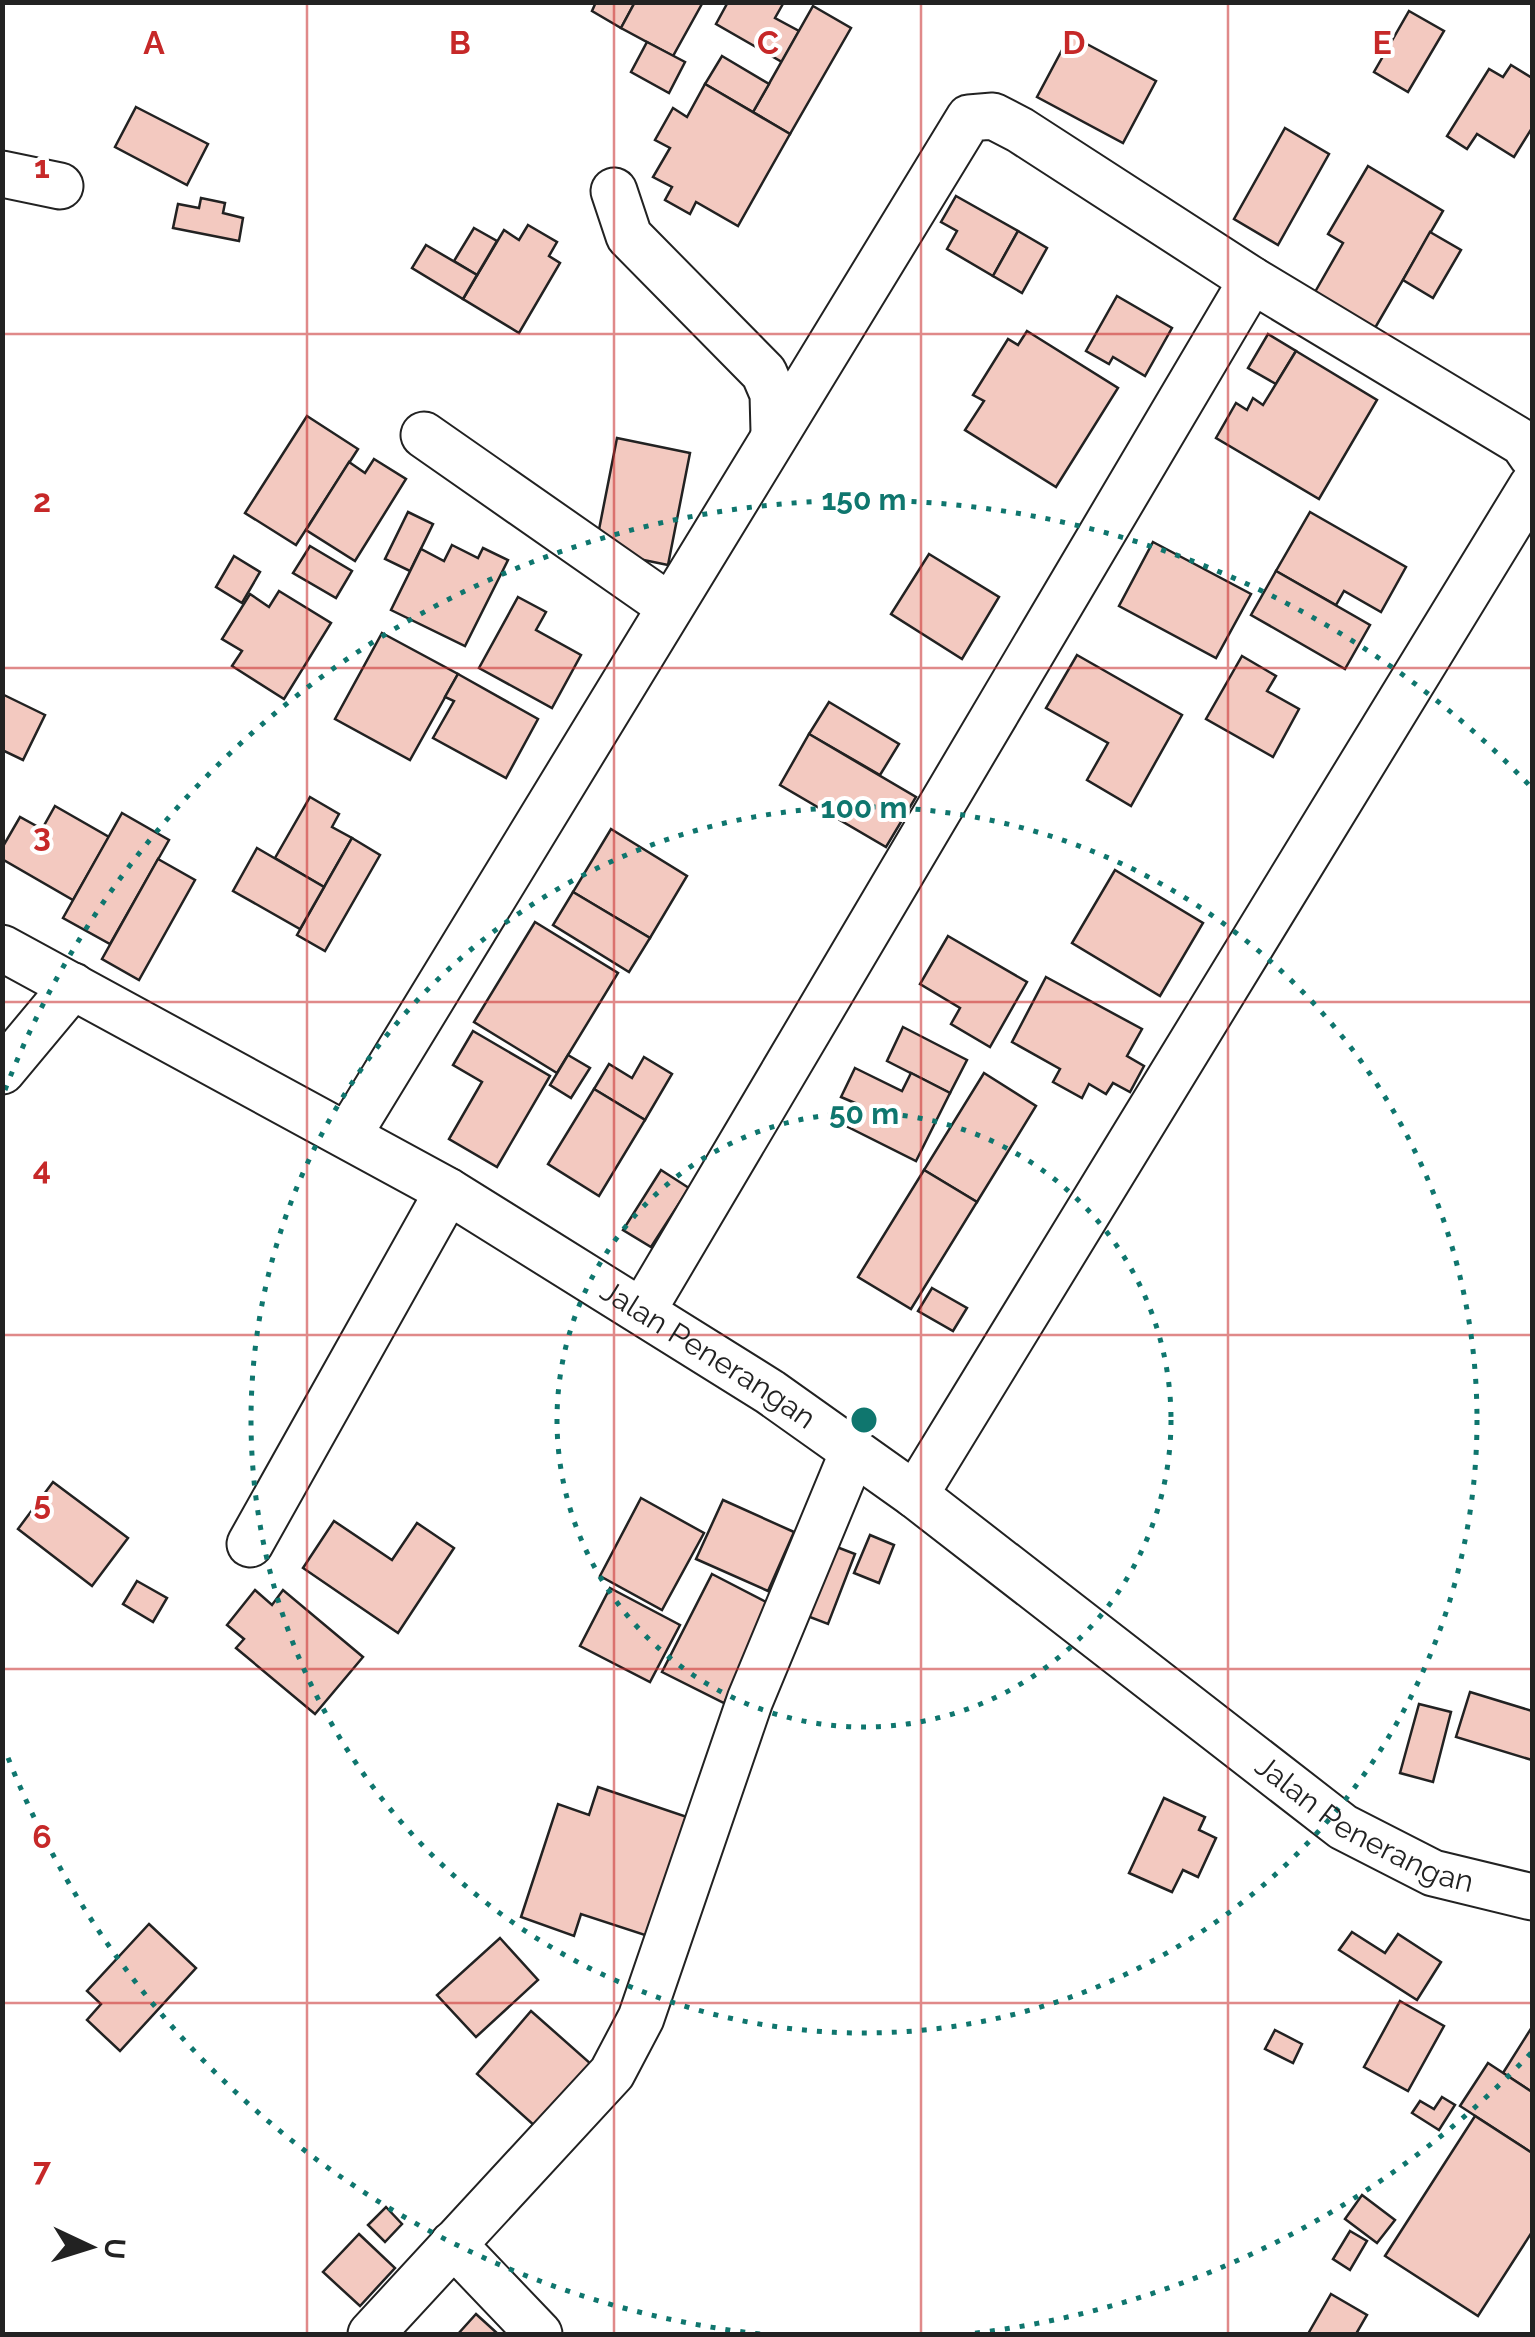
<svg xmlns="http://www.w3.org/2000/svg" width="1535" height="2337" viewBox="0 0 1535 2337" font-family="Raleway,sans-serif">
<style>
.building{fill:#f3c9c0;stroke:#222;stroke-width:2.5}
.lines{fill:none;stroke-linecap:round;stroke-linejoin:round}
.minor-casing{stroke:#222;stroke-width:49}
.minor{stroke:#fff;stroke-width:45}
.grid{fill:none;stroke:#c62828;stroke-width:2.5;stroke-opacity:0.55}
.ring{fill:none;stroke:#0f766e;stroke-width:5;stroke-dasharray:5 10}
.labels{text-anchor:middle;stroke-width:8;stroke-linejoin:round;paint-order:stroke}
.street-label{font-size:30px;fill:#222;stroke:#fff}
.grid-label{font-size:32px;text-anchor:middle;font-weight:bold;fill:#c62828;stroke:#fff;stroke-width:8;stroke-linejoin:round;paint-order:stroke}
.centre{fill:#0f766e;stroke:#fff;stroke-width:5}
.ring-label{font-size:30px;text-anchor:middle;font-weight:bold;fill:#0f766e;stroke:#fff;stroke-width:8;stroke-linejoin:round;paint-order:stroke}
</style>
<rect width="100%" height="100%" fill="#fff"/>
<!-- building -->
<g class="building">
<polygon points="596,2 635,2 621,28 592,11"/>
<polygon points="635,2 703,2 673,56 621,28"/>
<polygon points="728,2 784,2 775,18 799,31 782,62 716,24"/>
<polygon points="813,6 851,28 790,134 753,112"/>
<polygon points="1409,11 1444,31 1408,92 1374,72"/>
<polygon points="1070,35 1156,81 1123,143 1037,97"/>
<polygon points="647,42 685,62 669,93 631,72"/>
<polygon points="722,56 769,84 753,112 705,84"/>
<polygon points="1511,65 1532,78 1532,128 1514,157 1477,134 1467,149 1447,136 1489,69 1503,77"/>
<polygon points="705,84 790,134 738,226 696,202 690,214 665,200 672,187 653,177 670,148 655,140 673,108 687,117"/>
<polygon points="136,107 208,144 187,185 115,147"/>
<polygon points="1285,128 1329,154 1278,245 1234,219"/>
<polygon points="1368,166 1443,211 1375,328 1315,292 1343,243 1328,234"/>
<polygon points="956,196 1018,231 993,276 947,249 957,231 941,222"/>
<polygon points="201,198 225,203 223,213 243,218 239,241 173,228 178,204 199,208"/>
<polygon points="528,225 557,242 549,256 560,263 519,333 463,299 504,230 519,240"/>
<polygon points="474,228 497,241 477,275 454,261"/>
<polygon points="1018,231 1047,248 1022,293 993,276"/>
<polygon points="1430,232 1461,250 1433,298 1403,280"/>
<polygon points="426,245 477,275 463,299 412,268"/>
<polygon points="1117,296 1172,328 1145,376 1113,357 1109,364 1086,351"/>
<polygon points="1027,331 1118,388 1056,487 965,430 984,401 973,395 1008,339 1018,345"/>
<polygon points="1268,334 1296,351 1276,384 1248,368"/>
<polygon points="1296,351 1377,400 1319,499 1216,438 1236,403 1247,410 1253,398 1263,405"/>
<polygon points="307,416 358,449 296,545 245,513"/>
<polygon points="617,438 690,453 668,565 595,550"/>
<polygon points="374,459 406,479 355,561 306,530 349,462 365,473"/>
<polygon points="408,512 433,524 410,571 385,559"/>
<polygon points="1310,512 1406,567 1381,612 1344,591 1336,605 1276,571"/>
<polygon points="1153,542 1251,594 1216,658 1119,606"/>
<polygon points="452,545 478,558 483,548 508,560 465,646 391,610 421,549 444,561"/>
<polygon points="310,546 352,571 336,598 293,573"/>
<polygon points="929,554 999,597 962,659 891,614"/>
<polygon points="234,556 260,572 242,603 216,587"/>
<polygon points="1276,571 1370,625 1345,669 1251,615"/>
<polygon points="279,591 331,623 284,699 232,666 242,651 222,639 250,594 269,607"/>
<polygon points="518,597 546,612 536,630 581,655 552,708 479,668"/>
<polygon points="382,633 458,674 410,760 335,719"/>
<polygon points="1077,655 1182,715 1131,806 1087,780 1108,743 1046,708"/>
<polygon points="1242,656 1276,676 1267,691 1299,709 1273,757 1206,719"/>
<polygon points="458,674 538,719 506,778 433,738 454,701 445,697"/>
<polygon points="2,694 45,715 23,760 2,750"/>
<polygon points="829,702 899,744 880,775 809,734"/>
<polygon points="809,734 916,797 886,847 780,785"/>
<polygon points="310,797 339,814 332,827 352,838 324,887 275,858"/>
<polygon points="55,806 109,837 73,900 2,859 2,848 20,817 42,829"/>
<polygon points="122,813 169,840 110,944 63,918"/>
<polygon points="611,829 687,876 650,938 573,892"/>
<polygon points="352,838 380,855 325,951 297,935"/>
<polygon points="257,848 324,887 300,929 233,891"/>
<polygon points="158,859 195,880 139,980 102,959"/>
<polygon points="1115,870 1203,923 1160,996 1072,943"/>
<polygon points="573,892 650,938 629,972 553,925"/>
<polygon points="535,922 618,973 557,1073 474,1022"/>
<polygon points="948,936 1027,982 990,1047 951,1024 960,1008 920,984"/>
<polygon points="1046,977 1142,1029 1127,1056 1144,1066 1130,1092 1113,1083 1106,1094 1089,1084 1082,1098 1053,1082 1060,1069 1012,1042"/>
<polygon points="903,1027 967,1060 950,1093 887,1061"/>
<polygon points="473,1031 550,1076 497,1167 449,1139 482,1082 453,1065"/>
<polygon points="568,1055 590,1068 571,1098 550,1085"/>
<polygon points="644,1057 672,1074 645,1120 594,1089 609,1064 632,1078"/>
<polygon points="855,1068 902,1091 911,1073 950,1093 916,1161 844,1125 855,1103 841,1097"/>
<polygon points="984,1073 1036,1106 977,1202 924,1170"/>
<polygon points="594,1089 645,1120 599,1196 548,1164"/>
<polygon points="661,1170 689,1188 651,1247 623,1230"/>
<polygon points="924,1170 977,1202 911,1309 858,1277"/>
<polygon points="932,1288 967,1308 953,1331 918,1311"/>
<polygon points="53,1482 128,1538 92,1586 18,1529"/>
<polygon points="641,1498 704,1533 662,1610 600,1576"/>
<polygon points="723,1500 794,1532 768,1591 696,1559"/>
<polygon points="334,1521 392,1560 417,1523 454,1548 398,1633 303,1568"/>
<polygon points="870,1535 894,1545 879,1583 854,1573"/>
<polygon points="829,1544 855,1554 828,1624 802,1614"/>
<polygon points="712,1574 774,1606 724,1703 662,1672"/>
<polygon points="137,1581 167,1598 153,1622 123,1604"/>
<polygon points="610,1588 680,1625 650,1682 580,1646"/>
<polygon points="255,1590 272,1605 283,1590 363,1657 315,1714 236,1648 244,1639 227,1625"/>
<polygon points="1470,1692 1532,1711 1532,1760 1456,1737"/>
<polygon points="1419,1704 1451,1712 1433,1782 1400,1773"/>
<polygon points="598,1787 693,1819 654,1938 581,1914 574,1936 521,1917 558,1804 589,1815"/>
<polygon points="1164,1798 1205,1817 1199,1830 1216,1838 1198,1877 1183,1870 1172,1892 1129,1873"/>
<polygon points="149,1924 196,1968 120,2051 87,2020 101,2004 87,1991"/>
<polygon points="1352,1932 1385,1953 1398,1934 1441,1962 1417,2000 1339,1950"/>
<polygon points="500,1938 538,1980 476,2037 437,1995"/>
<polygon points="1400,2001 1444,2026 1408,2091 1364,2067"/>
<polygon points="531,2011 591,2064 536,2127 477,2074"/>
<polygon points="1532,2027 1532,2092 1503,2073"/>
<polygon points="1275,2030 1302,2044 1293,2063 1265,2049"/>
<polygon points="1488,2063 1532,2092 1532,2153 1460,2106"/>
<polygon points="1442,2097 1455,2105 1439,2130 1412,2113 1420,2101 1434,2109"/>
<polygon points="1475,2116 1532,2153 1532,2232 1478,2316 1385,2256"/>
<polygon points="1362,2195 1395,2220 1377,2243 1345,2219"/>
<polygon points="386,2207 402,2224 385,2242 368,2225"/>
<polygon points="1350,2231 1367,2241 1350,2270 1333,2259"/>
<polygon points="359,2234 395,2268 360,2306 323,2272"/>
<polygon points="1331,2294 1367,2315 1356,2334 1308,2334"/>
<polygon points="476,2314 498,2334 458,2334"/>
</g>
<g class="lines">
<!-- minor casing -->
<g class="minor-casing">
<g id="minor">
<polyline points="2,174 60,186"/>
<polyline points="614,191 629,236 764,373 773,394 774,432"/>
<polyline points="424,435 669,606"/>
<path id="s1" d="M2 948 448 1191 770 1392 915 1495 1343 1827 1433 1873 1532 1897"/>
<polyline points="2,1071 73,986"/>
<polyline points="349,1134 969,118 993,116 1020,130 1252,280 1523,443 1532,456"/>
<polyline points="643,1310 1252,280"/>
<polyline points="915,1495 1532,486"/>
<polyline points="250,1544 448,1191"/>
<polyline points="453,2244 539,2334"/>
<polyline points="371,2334 612,2073 641,2018 750,1700 853,1452"/>
</g>
</g>
<!-- minor -->
<use href="#minor" class="minor"/>
</g>
<!-- grid -->
<path class="grid" d="M307 2V2334M614 2V2334M921 2V2334M1228 2V2334M2 334H1532M2 668H1532M2 1002H1532M2 1335H1532M2 1669H1532M2 2003H1532"/>
<!-- distance rings -->
<g class="ring">
<circle cx="864" cy="1420" r="307"/>
<circle cx="864" cy="1420" r="613"/>
<path d="M1531 2053A920 920 0 0 1 968 2334M760 2334A920 920 0 0 1 5 1750M5 1090A920 920 0 0 1 1531 787"/>
</g>
<g class="labels">
<!-- street labels -->
<g class="street-label">
<text dy="10" stroke="none"><textPath href="#s1" startOffset="815">Jalan Penerangan</textPath></text>
<text dy="10" stroke="none"><textPath href="#s1" startOffset="1625">Jalan Penerangan</textPath></text>
</g>
</g>
<g class="grid-label">
<text x="154" y="54">A</text>
<text x="460" y="54">B</text>
<text x="768" y="54">C</text>
<text x="1074" y="54">D</text>
<text x="1382" y="54">E</text>
<text x="42" y="178">1</text>
<text x="42" y="512">2</text>
<text x="42" y="846">3</text>
<text x="42" y="1180">4</text>
<text x="42" y="1514">5</text>
<text x="42" y="1848">6</text>
<text x="42" y="2181">7</text>
</g>
<circle cx="864" cy="1420" r="15" class="centre"/>
<g class="ring-label">
<text x="864" y="510">150 m</text>
<text x="864" y="818">100 m</text>
<text x="864" y="1124">50 m</text>
</g>
<!-- border -->
<rect width="1535" height="2337" fill="none" stroke="#222222" stroke-width="10"/>
<!-- north arrow -->
<g transform="translate(90 2247) rotate(94)" stroke="#ffffff" stroke-width="8" paint-order="stroke">
<path d="M0-8L18 38L0 25L-18 38Z" fill="#222222"/>
<text y="-15" font-size="28" font-weight="bold" text-anchor="middle" fill="#222222">U</text>
</g>
</svg>
